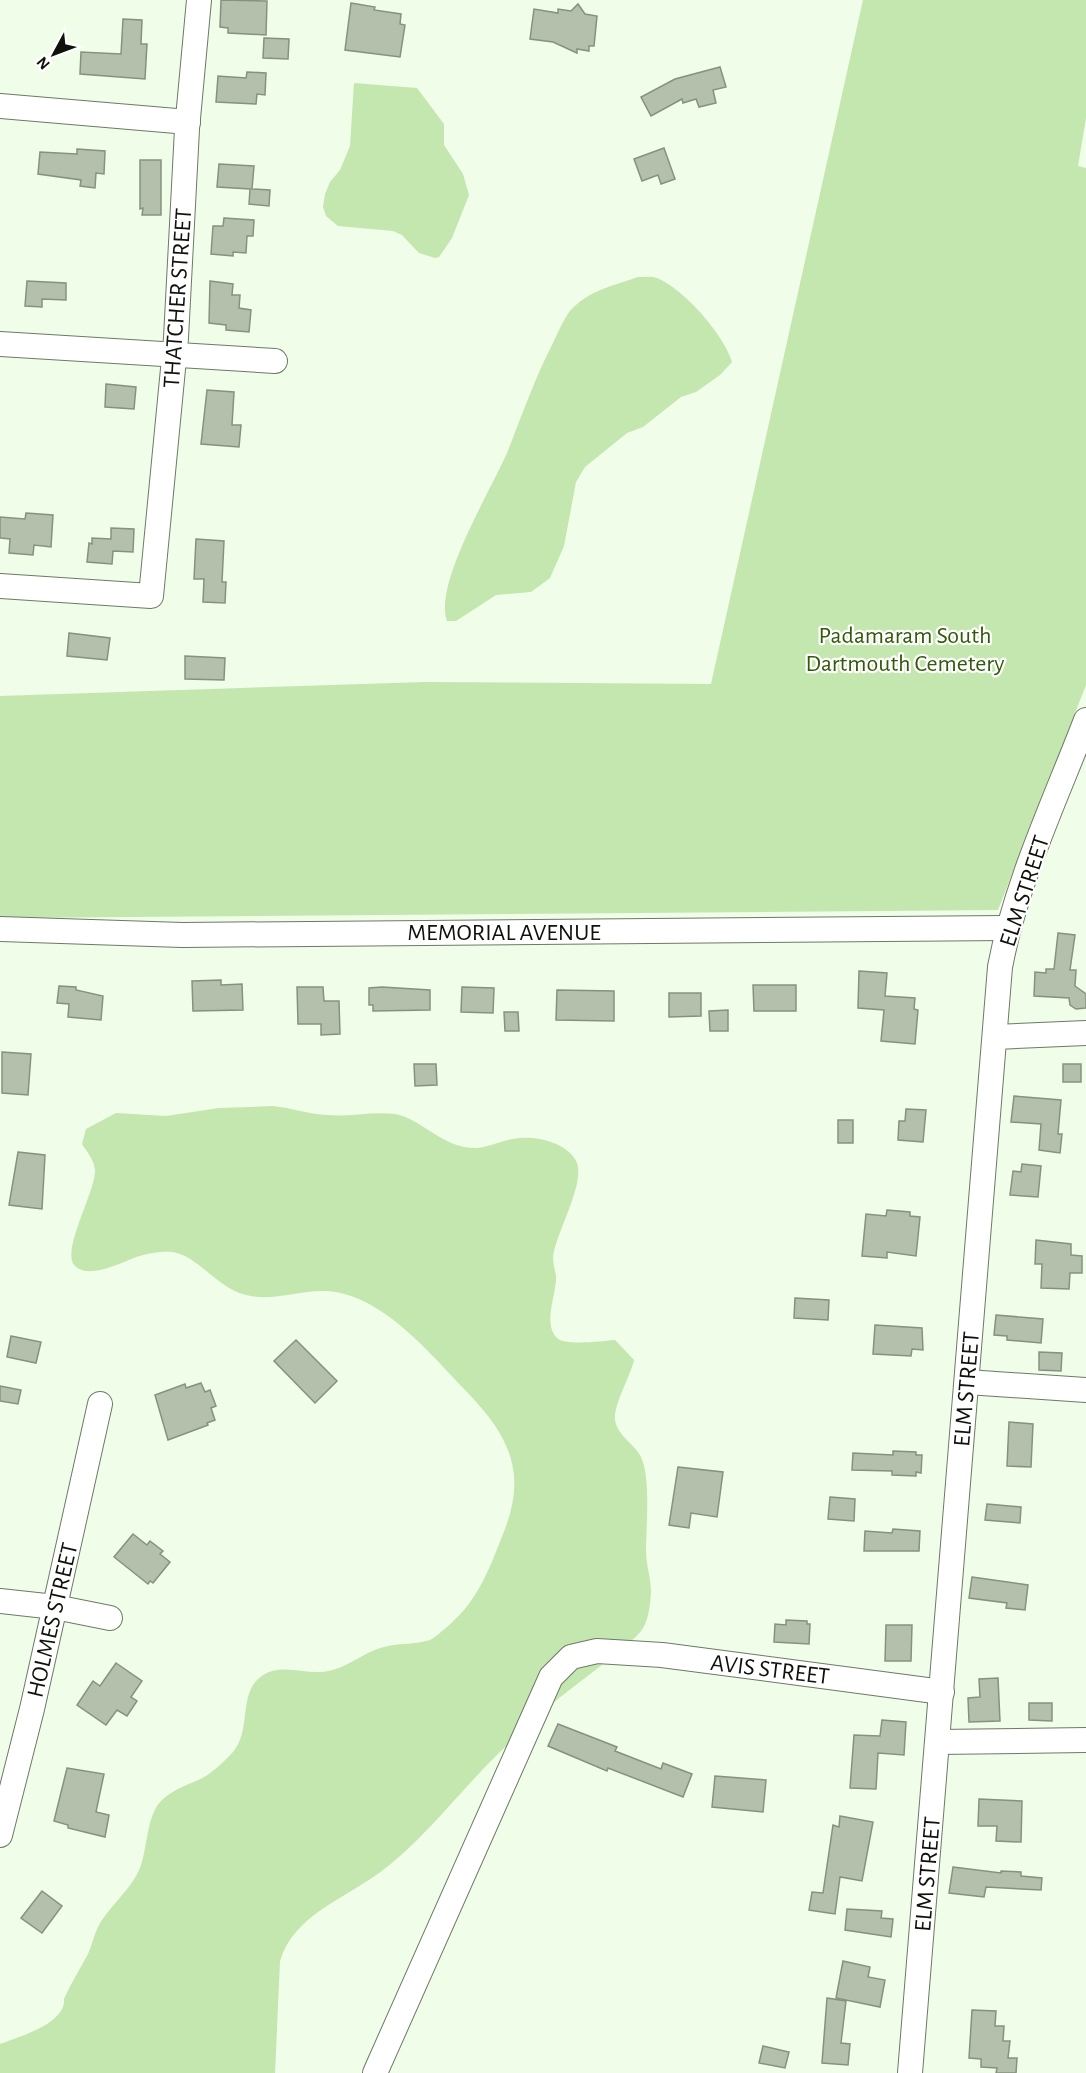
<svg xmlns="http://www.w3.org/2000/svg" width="1086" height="2073" viewBox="0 0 1086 2073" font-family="'Alegreya Sans',sans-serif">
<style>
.green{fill:#c4e6af}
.building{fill:#b4c0ac;stroke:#86927f;stroke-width:1.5}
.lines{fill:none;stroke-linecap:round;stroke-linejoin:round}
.minor-casing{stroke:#6d7966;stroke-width:26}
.minor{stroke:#fff;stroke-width:24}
.labels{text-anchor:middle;stroke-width:4.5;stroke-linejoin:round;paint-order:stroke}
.street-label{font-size:24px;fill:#0e120b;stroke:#fff}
.park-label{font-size:24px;fill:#325a08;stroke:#fff}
</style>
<rect width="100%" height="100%" fill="#f0fde8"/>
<!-- green -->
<g class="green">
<polygon points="863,0 1086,0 1086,118 1078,166 1086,168 1086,685 998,910 0,918 0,696 424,682 711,684"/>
<polygon points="354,83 417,88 444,124 444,145 463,174 469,195 452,238 439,257 435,258 419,253 402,235 393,231 338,226 326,216 323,207 325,194 330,182 340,170 350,146"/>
<path d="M638 277C644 277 652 276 657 278 684 289 724 335 732 362L720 375 696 392 681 397 643 427 627 433 585 467 576 482 564 546 550 578 531 592 496 595 456 621H447C433 583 494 486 509 448 523 412 535 378 553 343 558 333 563 320 570 311 587 291 615 285 638 277Z"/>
<path d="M273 1106C292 1108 308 1114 327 1115 349 1117 373 1111 395 1114 423 1119 442 1149 477 1148 489 1147 501 1141 513 1139 533 1135 563 1141 575 1159 589 1179 554 1235 553 1258 553 1264 555 1270 556 1276 557 1294 542 1323 557 1338 565 1346 603 1341 615 1340L634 1360C630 1377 613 1406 615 1420 618 1437 634 1443 641 1457 651 1478 646 1527 646 1551 646 1565 651 1578 651 1592 650 1604 649 1621 641 1631 636 1638 627 1644 621 1649 595 1672 565 1691 540 1715 526 1728 511 1741 497 1755 457 1794 425 1839 379 1873 344 1899 294 1915 280 1961L275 2073H0V2044C18 2037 66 2024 64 1999 71 1983 80 1969 88 1954 92 1945 94 1935 98 1927 109 1906 131 1890 140 1868 148 1848 146 1815 162 1800 174 1788 192 1784 206 1776 215 1770 226 1760 233 1752 251 1731 239 1697 258 1679 276 1662 299 1673 320 1672 344 1671 359 1655 380 1648 396 1643 414 1645 430 1640 436 1637 442 1631 447 1627 479 1600 490 1567 505 1529 527 1471 508 1435 468 1393 431 1355 382 1293 325 1291 298 1290 272 1302 246 1295 216 1288 198 1255 172 1252 164 1251 151 1253 143 1255 127 1259 91 1281 75 1266 60 1252 96 1191 95 1170 94 1160 87 1152 82 1144L86 1129 116 1113 166 1116 219 1108Z"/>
</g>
<!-- building -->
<g class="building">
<polygon points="221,0 267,1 266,35 228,33 228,28 220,27"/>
<polygon points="351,3 375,7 374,10 401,14 400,24 405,25 400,57 345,50"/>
<polygon points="578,4 585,14 597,16 594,46 589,46 589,51 577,49 577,53 553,42 530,39 534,9 558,13 558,9 571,11"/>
<polygon points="123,19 142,20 141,44 147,44 145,79 80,74 81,52 121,54"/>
<polygon points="264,38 289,39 288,59 263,58"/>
<polygon points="720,67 726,87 713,90 716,103 699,107 696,99 683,103 682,99 651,116 641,97 675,79"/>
<polygon points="247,72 266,73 265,95 257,94 256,104 216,102 218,76 246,78"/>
<polygon points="664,148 675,179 661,184 658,175 642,181 634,159"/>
<polygon points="77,149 105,151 104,174 96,173 95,188 80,186 81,180 38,174 40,152 77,154"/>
<polygon points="140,160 161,160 161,215 142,215 143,208 140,209"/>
<polygon points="219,164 254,166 252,189 270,190 269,206 249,204 250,189 217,187"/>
<polygon points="224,218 254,220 253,236 247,236 246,253 233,252 233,256 211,254 213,226 223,226"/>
<polygon points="27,281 66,283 66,300 42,299 42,307 25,306"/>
<polygon points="210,281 233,284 232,295 240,295 239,308 251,310 249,332 226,330 226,325 209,323"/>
<polygon points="106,384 136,387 134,409 105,407"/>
<polygon points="207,390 234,392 232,425 241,425 239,447 201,444"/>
<polygon points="26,513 53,515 51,547 34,545 33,555 9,553 10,539 0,538 0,517 25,519"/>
<polygon points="111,528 134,529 133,552 113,551 112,564 87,562 89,543 92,544 92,538 111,539"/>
<polygon points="196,539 224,541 222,582 226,582 225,603 203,602 204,579 194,579"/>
<polygon points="69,633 110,638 107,660 67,656"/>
<polygon points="185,656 225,658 224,680 185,679"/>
<polygon points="1058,933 1075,935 1070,970 1076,970 1075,986 1086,994 1086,1008 1076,1009 1070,1005 1069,998 1034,996 1035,972 1046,973 1046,969 1054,969"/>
<polygon points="859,971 887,973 885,996 915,998 914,1009 918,1010 915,1044 881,1041 884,1010 858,1008"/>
<polygon points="221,980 221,985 242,984 243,1010 193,1011 192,981"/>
<polygon points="753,985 796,985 796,1011 754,1011"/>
<polygon points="59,986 76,987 76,990 103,996 101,1020 68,1017 69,1004 57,1003"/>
<polygon points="297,987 323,987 324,1001 339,1001 340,1034 321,1035 321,1024 298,1024"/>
<polygon points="382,987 430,990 430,1010 373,1011 373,1005 369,1005 369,988"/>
<polygon points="462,987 494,988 493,1013 461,1012"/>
<polygon points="557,990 614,991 614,1021 556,1020"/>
<polygon points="669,993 701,993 701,1016 669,1017"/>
<polygon points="728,1010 728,1031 710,1031 709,1011"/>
<polygon points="504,1012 518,1012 519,1031 505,1031"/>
<polygon points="2,1052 31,1054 28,1095 2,1093"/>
<polygon points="414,1064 436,1064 437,1085 415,1086"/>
<rect x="1063" y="1064" width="18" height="18"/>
<polygon points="1014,1096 1061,1100 1058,1134 1062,1134 1060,1153 1039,1150 1041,1124 1011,1122"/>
<polygon points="906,1109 926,1110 923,1142 898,1140 899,1121 905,1121"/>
<rect x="838" y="1120" width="15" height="23"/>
<polygon points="18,1152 45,1155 42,1209 9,1205"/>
<polygon points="1022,1164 1041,1166 1038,1197 1010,1195 1013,1171 1021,1172"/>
<polygon points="887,1210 910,1212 910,1216 920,1217 916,1256 887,1252 887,1258 862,1256 866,1214 886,1216"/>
<polygon points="1036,1240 1071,1244 1071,1255 1082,1256 1082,1273 1070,1273 1069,1289 1041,1288 1042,1264 1035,1264"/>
<polygon points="795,1298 829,1300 828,1320 794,1318"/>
<polygon points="996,1315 1043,1319 1041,1343 1007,1340 1007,1336 994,1335"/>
<polygon points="875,1325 922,1328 923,1350 912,1349 911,1356 873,1354"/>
<polygon points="11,1336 41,1342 36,1363 7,1357"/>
<polygon points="296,1340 337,1381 315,1403 274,1361"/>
<polygon points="1039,1352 1062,1353 1061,1371 1039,1370"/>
<polygon points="201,1383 205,1392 210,1390 216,1406 211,1408 215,1420 207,1423 208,1425 168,1440 155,1395 185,1384 186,1388"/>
<polygon points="0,1386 21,1390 18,1404 0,1401"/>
<polygon points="1009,1422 1033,1424 1031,1467 1007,1466"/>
<polygon points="893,1451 916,1452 916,1455 922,1455 921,1473 916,1472 916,1476 892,1475 892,1471 852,1470 853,1453 893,1455"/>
<polygon points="678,1467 723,1472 717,1517 691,1513 689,1528 669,1525"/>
<polygon points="830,1497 855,1499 854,1521 828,1519"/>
<polygon points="987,1504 1021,1507 1020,1523 985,1520"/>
<polygon points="893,1529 920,1531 919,1551 864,1551 865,1531 892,1533"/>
<polygon points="133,1534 147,1545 150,1541 163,1551 160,1554 170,1562 153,1583 150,1581 148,1584 114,1557"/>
<polygon points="972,1577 1028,1585 1025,1610 1006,1608 1007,1603 969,1598"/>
<polygon points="786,1620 807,1621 807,1624 810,1624 809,1644 774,1642 775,1624 786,1625"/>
<polygon points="886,1625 912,1625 911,1661 885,1661"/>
<polygon points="116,1663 142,1681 131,1697 137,1701 127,1716 117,1710 106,1725 77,1705 93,1681 100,1686"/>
<polygon points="998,1678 1000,1721 969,1722 968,1698 980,1697 979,1679"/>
<polygon points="1029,1703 1052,1703 1052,1721 1029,1720"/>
<polygon points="882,1720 906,1722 904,1755 878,1753 876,1789 850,1788 854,1735 880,1736"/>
<polygon points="558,1724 617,1747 615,1751 661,1769 663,1763 692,1774 683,1797 608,1768 607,1771 548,1746"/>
<polygon points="67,1768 104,1774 96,1812 109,1815 105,1837 68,1828 68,1825 54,1821"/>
<polygon points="715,1776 766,1780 763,1812 712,1807"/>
<polygon points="979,1799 1022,1801 1021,1842 996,1841 997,1826 978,1826"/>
<polygon points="840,1816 873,1822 862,1881 840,1877 835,1914 809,1910 812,1892 823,1893 833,1825 839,1827"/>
<polygon points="953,1867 1001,1873 1001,1871 1021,1872 1021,1876 1042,1878 1041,1890 986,1887 984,1897 949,1893"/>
<polygon points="42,1891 62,1906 42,1933 21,1918"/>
<polygon points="847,1909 882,1911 881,1918 893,1919 891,1937 845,1930"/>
<polygon points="843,1961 870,1967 868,1977 885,1980 880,2007 836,1998"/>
<polygon points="827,1998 846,2001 841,2043 850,2044 848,2065 822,2063"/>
<polygon points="972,2010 996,2011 995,2026 1004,2026 1003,2041 1010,2041 1008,2058 1017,2058 1016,2073 996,2073 997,2068 981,2067 981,2059 969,2058"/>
<polygon points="763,2046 789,2052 785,2068 759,2063"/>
</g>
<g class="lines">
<!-- minor casing -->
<g class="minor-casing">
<g id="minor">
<polyline points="0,106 188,122"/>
<polyline points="0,344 275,361"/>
<polyline points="0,586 151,596 176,338 187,129 199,0"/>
<polyline points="0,929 182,935 1007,928"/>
<polyline points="995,1037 1086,1033"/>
<polyline points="967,1382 1086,1390"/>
<polyline points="0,1601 55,1607 110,1618"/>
<polyline points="938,1742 1086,1740"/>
<polyline points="0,1835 32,1709 100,1404"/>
<polyline points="375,2073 551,1677 571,1657 597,1651 662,1655 942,1692"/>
<path d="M910 2073 1000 967C1016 882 1055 801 1086 720"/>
</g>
</g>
<!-- minor -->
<use href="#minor" class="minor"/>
</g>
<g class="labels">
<!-- street labels -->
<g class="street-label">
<text transform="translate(177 298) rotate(-86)" y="8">THATCHER STREET</text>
<text transform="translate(1024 891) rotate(-72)" y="8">ELM STREET</text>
<text x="504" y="940">MEMORIAL AVENUE</text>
<text transform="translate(966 1389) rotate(-85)" y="8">ELM STREET</text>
<text transform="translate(52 1620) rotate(-77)" y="8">HOLMES STREET</text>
<text transform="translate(770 1669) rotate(7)" y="8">AVIS STREET</text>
<text transform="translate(927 1874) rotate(-85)" y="8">ELM STREET</text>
</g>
<!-- park labels -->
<g class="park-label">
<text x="905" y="643">Padamaram South<tspan x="905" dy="28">Dartmouth Cemetery</tspan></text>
</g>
</g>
<!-- north arrow -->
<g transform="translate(54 54) rotate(229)" stroke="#ffffff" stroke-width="4.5" paint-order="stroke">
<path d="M0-4.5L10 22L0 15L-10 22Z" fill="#0e120b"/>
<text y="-9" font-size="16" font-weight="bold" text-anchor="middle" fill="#0e120b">N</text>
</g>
</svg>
